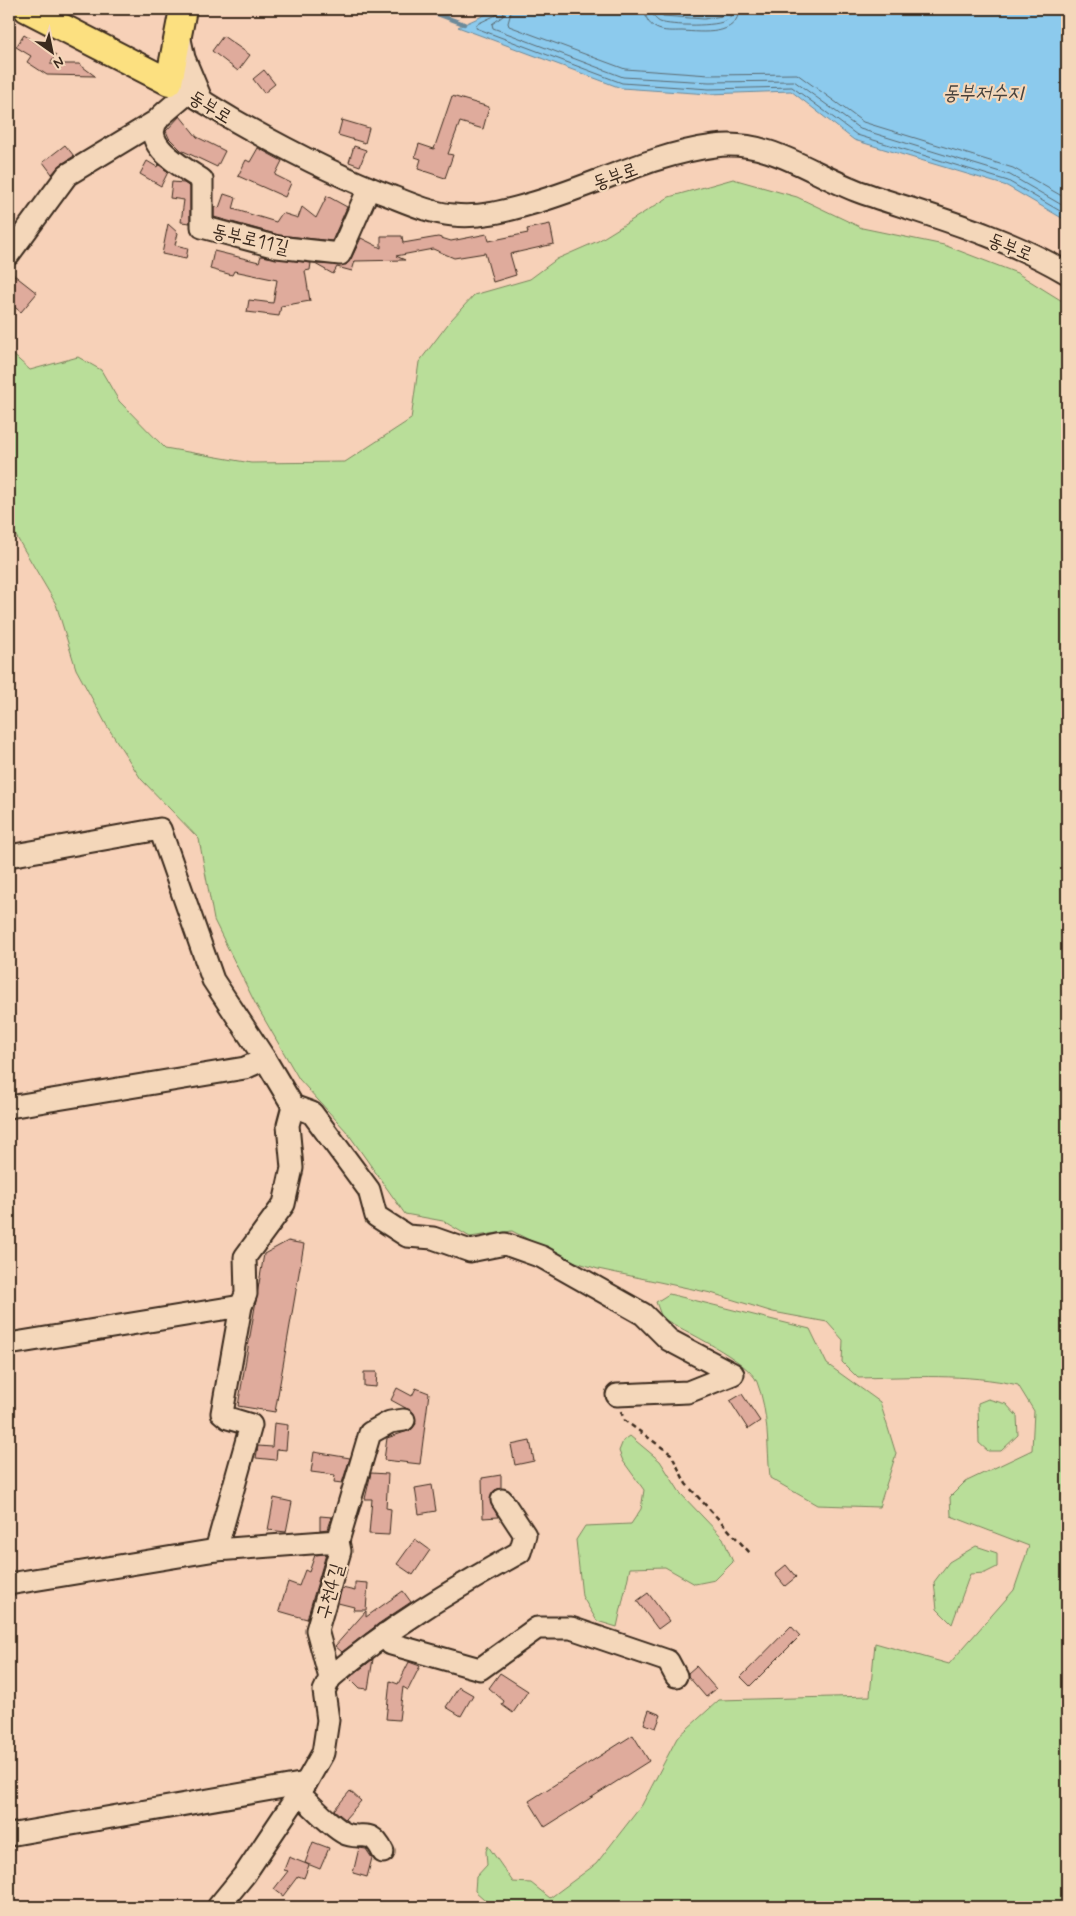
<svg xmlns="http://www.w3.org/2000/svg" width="1076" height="1916" viewBox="0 0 1076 1916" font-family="Mynerve,'Poor Story',sans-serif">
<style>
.green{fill:#b9de99;stroke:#7a845c}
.water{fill:#8ccaed;stroke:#6c8a9a}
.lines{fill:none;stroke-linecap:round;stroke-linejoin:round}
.shore{stroke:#5b6a71;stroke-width:1}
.stream{stroke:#6c8a9a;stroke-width:4.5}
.building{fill:#dfab9c;stroke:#3b2a1e}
.minor-casing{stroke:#3b2a1e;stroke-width:25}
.major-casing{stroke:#3b2a1e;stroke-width:30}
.path{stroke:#3b2a1e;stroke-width:2.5;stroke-dasharray:5 4;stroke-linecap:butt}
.minor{stroke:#f4d7ba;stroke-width:21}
.major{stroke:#fce080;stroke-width:26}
.labels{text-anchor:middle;stroke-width:4.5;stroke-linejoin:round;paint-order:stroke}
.street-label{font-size:19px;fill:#3b2a1e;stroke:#f4d7ba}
.water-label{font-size:20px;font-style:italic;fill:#47423d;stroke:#f4d7ba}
</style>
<rect width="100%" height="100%" fill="#f7d1b8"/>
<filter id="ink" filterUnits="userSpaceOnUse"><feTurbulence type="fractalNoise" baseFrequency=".02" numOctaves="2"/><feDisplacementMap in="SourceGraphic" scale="10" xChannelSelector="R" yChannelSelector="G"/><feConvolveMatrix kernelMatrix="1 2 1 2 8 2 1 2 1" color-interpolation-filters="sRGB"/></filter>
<g filter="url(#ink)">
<!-- green -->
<g class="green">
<path d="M733 179 797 197 862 228 944 245 1017 273 1067 304V1907H493L475 1891 476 1877 487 1865 486 1851 488 1846 513 1882 531 1883 550 1898 596 1864 642 1805 677 1738 719 1700 870 1696 875 1643 949 1664 1014 1590 1029 1546 951 1516 950 1497 965 1482 1032 1450 1034 1411 1018 1385C966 1373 911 1377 858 1378L842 1362 843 1340 827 1322 773 1312 711 1293 598 1269 566 1259 512 1231 470 1237 443 1221 405 1214 347 1132 299 1079 255 1003 214 920 199 839 141 779 107 726 76 669 56 604 9 524V351L30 370 78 357 101 370 119 401 165 448 251 463 345 462 411 419 419 362 451 320 474 295 530 279 557 259 598 241 669 197Z"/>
<path d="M669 1294 810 1329 827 1364 880 1402 896 1454 879 1507 817 1505 770 1478C767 1446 769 1413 757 1382 749 1361 683 1330 662 1318L656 1302Z"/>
<polygon points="988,1399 1006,1404 1017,1416 1018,1435 1001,1451 988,1451 979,1443 978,1403"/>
<polygon points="630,1436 660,1461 681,1494 723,1538 733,1562 715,1580 695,1584 665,1567 630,1568 617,1627 597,1621 582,1596 576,1540 585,1526 631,1524 641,1509 644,1490 623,1461 619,1451 623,1441"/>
<polygon points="976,1546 997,1553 997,1567 985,1573 970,1574 952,1624 937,1609 934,1582 949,1562"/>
</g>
<!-- water -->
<polygon class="water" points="498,9 625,9 704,14 735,9 1067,9 1067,221 1007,186 854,140 791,91 709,94 621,88 458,27"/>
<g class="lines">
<!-- shore -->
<g class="shore">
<polyline points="498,9 496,15 477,24 476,28 622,83 709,89 792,87 857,135 1008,181 1067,215"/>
<polyline points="505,9 503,16 492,24 493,28 623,77 709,82 794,81 860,129 1010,175 1067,208"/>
<polyline points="512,9 508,23 509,26 625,69 709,75 797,74 863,122 1013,168 1067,199"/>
<path d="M645 9C645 17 648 24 656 28 663 32 674 31 682 31 702 32 738 37 739 9"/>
<path d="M652 9C653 14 654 19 660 22 671 26 718 27 727 20 731 17 732 13 732 9"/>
<polyline points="659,9 660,13 663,16 704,19 722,16 725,9"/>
</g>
<!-- stream -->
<polyline class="stream" points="424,9 464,24"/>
</g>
<!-- building -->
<g class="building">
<polygon points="24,35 56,55 50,64 79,64 95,76 47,75 27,62 31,56 16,47"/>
<polygon points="223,36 250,55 238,71 212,51"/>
<polygon points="264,70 275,84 264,93 253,79"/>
<polygon points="452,96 489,107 483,129 460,122 448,154 453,155 445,178 418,169 421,159 415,157 419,144 434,149"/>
<polygon points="180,116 197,137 225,151 217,167 181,150 169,138 166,131"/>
<polygon points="342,120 369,128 365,143 338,135"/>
<polygon points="65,145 74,156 60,165 52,174 43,162"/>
<polygon points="354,146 366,150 360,166 349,162"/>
<polygon points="258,148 282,161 275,175 291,183 285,197 238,176 246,160 250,162"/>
<polygon points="147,161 157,167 158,164 168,172 161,186 140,174"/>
<polygon points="172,182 184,183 190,187 190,223 181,222 184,200 170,198"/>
<polygon points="224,194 236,198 233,209 276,222 282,213 298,218 302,207 316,218 327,196 347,207 332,241 279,235 214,217 214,206 219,208"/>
<polygon points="168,224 178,233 175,245 188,248 186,259 162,254"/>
<polygon points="550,224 554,244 510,254 516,275 493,282 485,253 454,258 433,249 396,256 405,260 355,261 352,271 337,267 333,274 315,264 346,265 351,259 361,238 381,248 381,236 402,236 403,243 438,237 451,241 487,234 489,241 528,233 527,229"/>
<polygon points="214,251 259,262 261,256 311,263 310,270 305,271 310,301 281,306 279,316 247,312 249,300 273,303 277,280 234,271 232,275 210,269"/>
<polygon points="9,271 37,293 21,312 9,303"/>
<polygon points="288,1241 304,1244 275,1412 238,1406 264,1254"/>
<polygon points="364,1372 377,1372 376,1387 364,1386"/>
<polygon points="397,1388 412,1396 416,1388 429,1393 420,1464 384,1460 387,1438 411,1430 416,1424 413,1412 391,1400"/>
<polygon points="742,1394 760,1421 748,1429 730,1401"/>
<polygon points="274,1423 288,1425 286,1450 277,1449 276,1460 256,1458 258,1446 272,1447"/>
<polygon points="530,1441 534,1461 515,1465 511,1445"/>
<polygon points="314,1452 350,1458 342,1483 334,1482 335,1475 311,1472"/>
<polygon points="371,1473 388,1474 386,1508 391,1509 389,1535 369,1534 372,1499 365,1499"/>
<polygon points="501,1475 501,1488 495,1490 490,1500 498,1517 483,1518 482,1478"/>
<polygon points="432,1485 436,1511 419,1514 415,1488"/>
<polygon points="274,1498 292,1502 286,1532 268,1530"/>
<polygon points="320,1516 332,1517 328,1529 320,1530"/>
<polygon points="415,1539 430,1550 413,1575 397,1564"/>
<polygon points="326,1554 307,1619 279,1611 288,1582 299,1586 305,1570 309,1572 315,1555"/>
<polygon points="786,1565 796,1577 785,1586 775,1574"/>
<polygon points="355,1582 368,1583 366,1610 353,1610 354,1607 338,1603 342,1588 355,1591"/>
<polygon points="403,1591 411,1602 381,1622 342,1652 335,1646 366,1611 366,1617"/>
<polygon points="648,1593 669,1621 658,1629 637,1601"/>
<polygon points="791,1626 800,1636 750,1686 741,1677"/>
<polygon points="373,1659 368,1689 359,1688 349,1678"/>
<polygon points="409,1662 420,1666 408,1690 403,1687 399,1720 386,1719 390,1681 398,1684"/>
<polygon points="696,1666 716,1689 706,1697 688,1676 688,1673"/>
<polygon points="500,1673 528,1691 513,1713 502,1705 504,1701 489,1688"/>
<polygon points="459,1687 473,1695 461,1716 446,1707"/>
<polygon points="649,1710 661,1715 656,1728 644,1724"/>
<polygon points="633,1735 649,1761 545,1827 529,1801"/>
<polygon points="350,1791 361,1801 345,1819 334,1810"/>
<polygon points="313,1842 329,1848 320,1869 305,1863"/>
<polygon points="359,1848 366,1849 372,1858 367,1877 353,1873"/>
<polygon points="289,1857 309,1865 304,1878 298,1876 283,1896 274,1889 288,1871 284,1870"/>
</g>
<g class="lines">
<!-- minor casing -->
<g class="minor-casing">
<g id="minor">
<polyline points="179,35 184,58 202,101"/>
<path d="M169 82C191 93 211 107 232 119 283 148 338 177 393 197 413 205 432 213 453 215 479 218 506 211 530 204 591 187 652 154 715 146 770 139 811 174 860 192 930 216 1003 235 1067 273"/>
<path d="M189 92C179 101 168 109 159 118 137 144 185 168 202 180V227L277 247 340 254 369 188"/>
<polyline points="9,254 67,175 158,120"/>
<polyline points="9,856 160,829 213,980 265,1059 293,1106 312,1113 369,1190 376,1216 407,1236 433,1238 470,1251 505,1244 542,1257 643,1314 669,1340 733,1374 688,1392 617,1395"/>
<polyline points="9,1107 245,1068 265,1059"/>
<polyline points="9,1344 241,1306"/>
<polyline points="338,1541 370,1433 390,1422 404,1420"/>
<polyline points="216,1550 251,1425 228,1418 222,1413 241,1306 246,1294 245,1257 284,1204 292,1168 288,1125 293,1106"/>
<polyline points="9,1584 216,1550 338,1541 340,1551 317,1630 330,1678 324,1691 328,1720 323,1753 306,1783 245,1874 218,1907"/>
<polyline points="385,1634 391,1644 480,1669 537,1628 571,1628 668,1661 676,1676"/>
<path d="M330 1678C387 1628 454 1589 520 1552L525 1535 502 1500"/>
<path d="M299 1794C312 1805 329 1825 344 1833 361 1842 370 1825 383 1852"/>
<polyline points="9,1835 306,1783"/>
</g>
</g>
<!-- major casing -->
<g class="major-casing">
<polyline id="major" points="27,9 169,82 183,9"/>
</g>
<!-- path -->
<polyline class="path" points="621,1411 624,1420 671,1454 686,1484 751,1554"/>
<!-- minor -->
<use href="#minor" class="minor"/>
<!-- major -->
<use href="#major" class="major"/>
</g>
</g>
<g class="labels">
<!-- street labels -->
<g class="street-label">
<text transform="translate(211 106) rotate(31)" y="7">동부로</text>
<text transform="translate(615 175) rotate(-20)" y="7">동부로</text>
<text transform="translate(251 238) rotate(13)" y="7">동부로11길</text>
<text transform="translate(1011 246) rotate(22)" y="7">동부로</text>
<text transform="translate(329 1591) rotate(-74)" y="7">구천4길</text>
</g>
<!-- water labels -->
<g class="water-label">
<text x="983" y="99">동부저수지</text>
</g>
</g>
<!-- margin -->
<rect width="1076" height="1916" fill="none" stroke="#f4d7ba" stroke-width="30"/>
<rect x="15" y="15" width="1046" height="1886" fill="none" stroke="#3b2a1e" stroke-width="2" filter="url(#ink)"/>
<!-- north arrow -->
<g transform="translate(52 52) rotate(147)" stroke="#f4d7ba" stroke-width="4" paint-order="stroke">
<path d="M0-4L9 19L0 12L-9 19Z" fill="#3b2a1e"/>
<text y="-8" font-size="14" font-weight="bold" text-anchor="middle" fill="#3b2a1e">N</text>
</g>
</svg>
